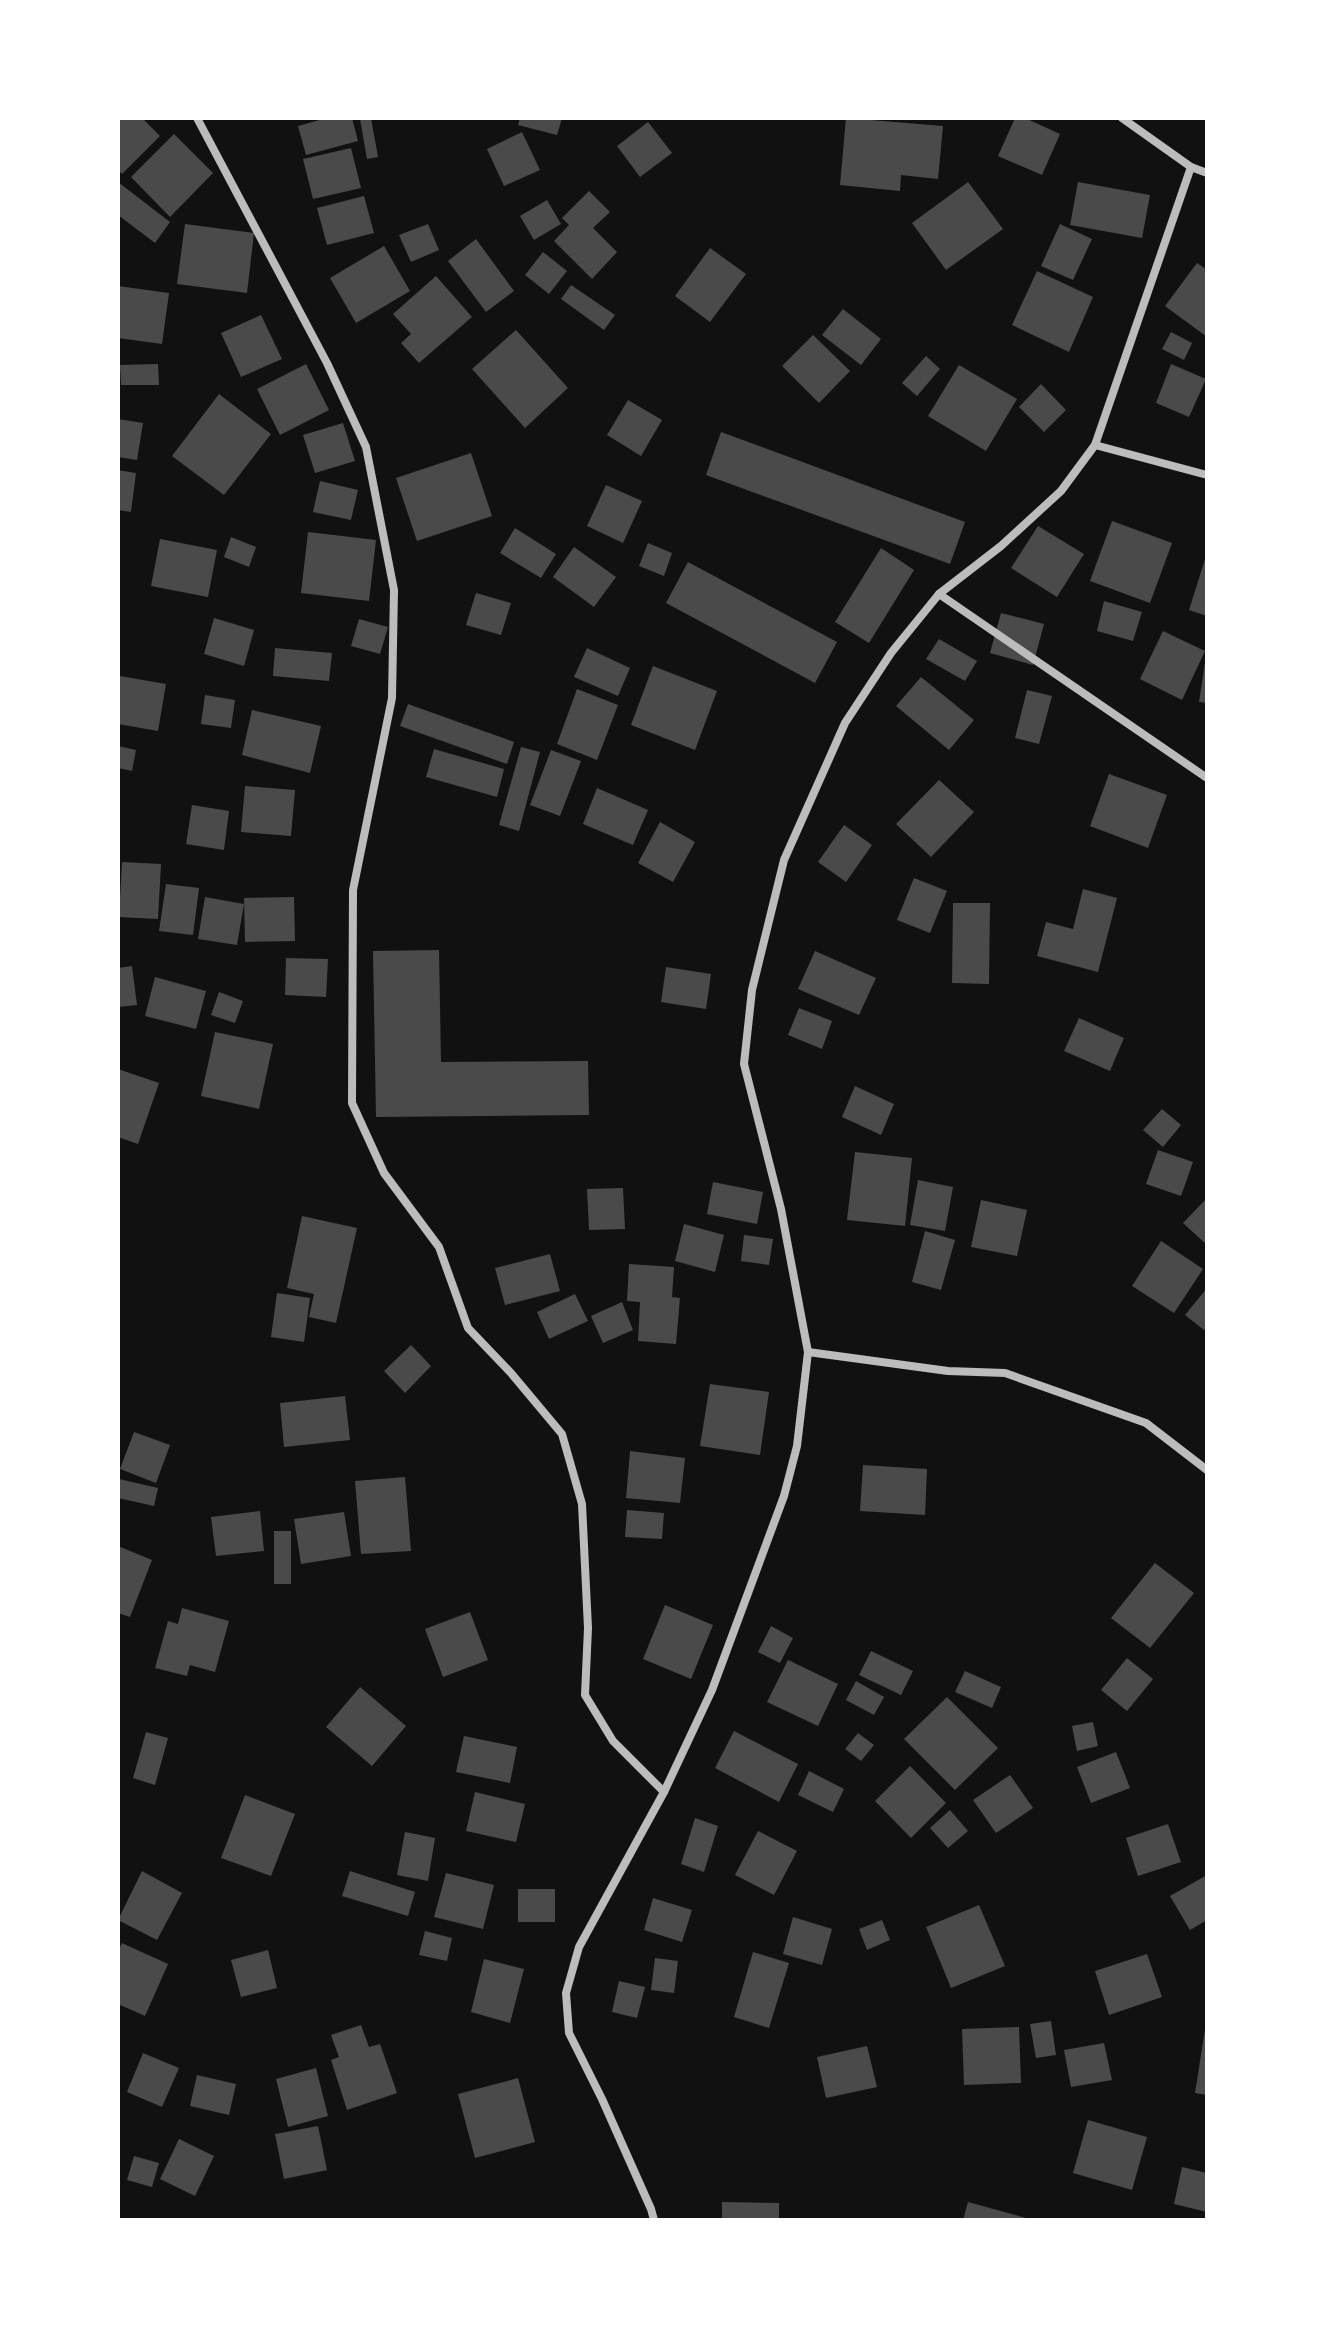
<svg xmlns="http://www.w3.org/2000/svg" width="1325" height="2338" viewBox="0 0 1325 2338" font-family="'PT Serif',serif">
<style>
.building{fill:#4a4a4a}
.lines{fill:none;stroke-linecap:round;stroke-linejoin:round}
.minor{stroke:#bcbcbc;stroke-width:8}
</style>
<rect width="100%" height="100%" fill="#111"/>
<!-- building -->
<g class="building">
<polygon points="118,118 142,118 160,136 122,174 118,170"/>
<polygon points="327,118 352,118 358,141 306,155 298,126"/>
<polygon points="371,118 378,157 367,159 360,119"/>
<polygon points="520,118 562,118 557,135 518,125"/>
<polygon points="846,118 943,126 938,179 901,175 900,191 840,185"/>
<polygon points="1015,118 1025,118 1060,134 1042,175 998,156"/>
<polygon points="648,122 672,153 640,177 617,146"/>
<polygon points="522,132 540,170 504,186 487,149"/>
<polygon points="174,134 213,173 170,217 131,177"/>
<polygon points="351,148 361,188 313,199 303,159"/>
<polygon points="118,182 170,222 155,243 118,215"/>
<polygon points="968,182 1003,229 946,270 912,223"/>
<polygon points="1078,182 1150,195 1142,238 1070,225"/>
<polygon points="589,191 610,212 593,228 617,252 592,279 554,241 569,225 562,218"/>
<polygon points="364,196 374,233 327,245 317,208"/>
<polygon points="547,200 561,224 534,240 520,216"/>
<polygon points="185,224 254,233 247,293 177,284"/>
<polygon points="428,224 439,250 411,262 399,235"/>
<polygon points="1060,224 1092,239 1073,280 1041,266"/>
<polygon points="476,239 514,291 486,312 448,261"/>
<polygon points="384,246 410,291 356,323 330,278"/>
<polygon points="710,248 746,274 710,322 675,296"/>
<polygon points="543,252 567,271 549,294 525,275"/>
<polygon points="1197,263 1207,270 1207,337 1165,306"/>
<polygon points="1037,271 1093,297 1069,352 1012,325"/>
<polygon points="436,276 472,317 419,363 401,343 411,334 393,314"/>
<polygon points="571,285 615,315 604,330 561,299"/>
<polygon points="118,286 169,293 162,344 118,338"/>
<polygon points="843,309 881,339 861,365 822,335"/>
<polygon points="261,315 282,359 241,377 221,333"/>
<polygon points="516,330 568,388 525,428 472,369"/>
<polygon points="1171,332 1192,343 1184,360 1162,349"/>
<polygon points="813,335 850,371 819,403 782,366"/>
<polygon points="926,356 940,369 917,396 902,383"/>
<polygon points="158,364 159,385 121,385 120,365"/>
<polygon points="306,364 329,410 280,435 257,389"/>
<polygon points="1171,364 1206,379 1189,417 1156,403"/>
<polygon points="959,365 1017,399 986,451 928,416"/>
<polygon points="1041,384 1066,410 1044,432 1019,407"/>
<polygon points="219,394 271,434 224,495 172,456"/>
<polygon points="628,400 662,420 641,456 607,435"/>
<polygon points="118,419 143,423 137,460 118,457"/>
<polygon points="343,423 355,461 315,473 303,435"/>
<polygon points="721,432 965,522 950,564 706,475"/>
<polygon points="471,453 492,516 417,541 396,478"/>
<polygon points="118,470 136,473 131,512 118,510"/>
<polygon points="320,481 358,490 351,520 313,512"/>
<polygon points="606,485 642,501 623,543 587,526"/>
<polygon points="1112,521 1172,543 1150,603 1090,581"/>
<polygon points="1038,526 1084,554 1057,597 1011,568"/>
<polygon points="515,528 556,554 541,578 500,553"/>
<polygon points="308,532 376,540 369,601 301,593"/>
<polygon points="231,537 256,547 249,567 224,557"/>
<polygon points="160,539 217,550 208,597 151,586"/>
<polygon points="648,543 672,553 664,576 639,566"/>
<polygon points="574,547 616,577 594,607 553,577"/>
<polygon points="881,548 914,570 869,643 835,622"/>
<polygon points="1206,556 1207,557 1207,616 1189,610"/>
<polygon points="688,562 837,642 815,683 666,603"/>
<polygon points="476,593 511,603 501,635 466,625"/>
<polygon points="1104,601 1142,612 1133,641 1097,631"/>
<polygon points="1001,613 1044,624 1033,665 990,653"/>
<polygon points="214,618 254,630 244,666 204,654"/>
<polygon points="359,619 388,627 380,654 351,646"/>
<polygon points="1163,631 1205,651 1182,700 1140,679"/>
<polygon points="939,639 977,661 965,681 926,659"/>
<polygon points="275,648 332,653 329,681 273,676"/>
<polygon points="587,648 630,668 618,696 574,677"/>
<polygon points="1205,662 1207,662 1207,703 1199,702"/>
<polygon points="653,666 717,691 695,750 631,725"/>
<polygon points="120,676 166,684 158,731 118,724"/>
<polygon points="921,677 974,720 949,750 896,706"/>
<polygon points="577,689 618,705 597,760 557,744"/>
<polygon points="1027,690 1052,696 1039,744 1015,738"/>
<polygon points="205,695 235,700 231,728 201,724"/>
<polygon points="408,704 514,742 507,764 400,726"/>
<polygon points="252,710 321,726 310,773 242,755"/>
<polygon points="118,746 136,750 132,771 118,768"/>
<polygon points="521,747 540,752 519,831 499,825"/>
<polygon points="434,749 504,769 497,797 426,777"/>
<polygon points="551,750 581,761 560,816 530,805"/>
<polygon points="1109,774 1167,795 1148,848 1090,826"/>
<polygon points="939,780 974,812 931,857 896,824"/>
<polygon points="245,786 295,790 291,836 241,832"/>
<polygon points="597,788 648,810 633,845 583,824"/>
<polygon points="192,805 229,811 224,850 186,844"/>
<polygon points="660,822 695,842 673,882 638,863"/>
<polygon points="844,825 872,845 846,882 818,862"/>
<polygon points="122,862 161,864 158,919 119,917"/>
<polygon points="914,878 947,891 930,933 897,920"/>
<polygon points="166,884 199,888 193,935 159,931"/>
<polygon points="1083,889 1117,898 1098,972 1037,956 1046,922 1073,929"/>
<polygon points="205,897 244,904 237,945 198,939"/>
<polygon points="294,897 295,941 245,942 244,898"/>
<polygon points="953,903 990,903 989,984 952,983"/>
<polygon points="439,950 441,1062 588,1061 589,1115 376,1117 373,951"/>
<polygon points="815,951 876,978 859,1015 798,989"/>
<polygon points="286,958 328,959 326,997 285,995"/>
<polygon points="132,966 137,1005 118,1007 118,968"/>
<polygon points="666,967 711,974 706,1009 661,1002"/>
<polygon points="155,977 206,991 196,1029 145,1016"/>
<polygon points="219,992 243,1001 235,1023 211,1015"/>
<polygon points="799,1008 832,1021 822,1049 788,1035"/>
<polygon points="1079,1018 1124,1038 1110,1071 1064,1051"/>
<polygon points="215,1032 273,1044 259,1109 201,1096"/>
<polygon points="118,1069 159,1083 138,1144 118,1137"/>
<polygon points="855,1086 894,1104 881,1135 842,1117"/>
<polygon points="1162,1109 1181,1125 1163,1147 1143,1130"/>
<polygon points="1158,1150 1193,1162 1181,1196 1146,1184"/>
<polygon points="855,1152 912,1158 905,1226 847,1220"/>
<polygon points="918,1180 953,1187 945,1231 910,1225"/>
<polygon points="713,1182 763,1192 757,1224 707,1214"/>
<polygon points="623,1188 625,1229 589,1230 587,1189"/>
<polygon points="1207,1198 1207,1245 1183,1223"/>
<polygon points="981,1200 1027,1210 1017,1256 971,1247"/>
<polygon points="302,1216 357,1228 336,1323 309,1317 314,1294 287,1288"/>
<polygon points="684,1224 724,1235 715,1272 675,1261"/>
<polygon points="925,1231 955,1240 941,1290 912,1282"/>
<polygon points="744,1235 773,1239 769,1265 741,1261"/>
<polygon points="1161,1241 1203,1269 1174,1313 1132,1286"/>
<polygon points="550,1254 560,1291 505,1305 495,1268"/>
<polygon points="629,1264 674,1267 672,1297 680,1298 676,1344 638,1341 640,1302 627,1301"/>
<polygon points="1207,1288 1207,1327 1204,1330 1185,1315"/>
<polygon points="277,1293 310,1298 304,1342 271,1337"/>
<polygon points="575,1294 588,1321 549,1339 537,1312"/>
<polygon points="622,1302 633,1330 603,1343 591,1316"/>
<polygon points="411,1345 431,1366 405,1393 384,1371"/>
<polygon points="710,1384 769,1392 760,1455 700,1446"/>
<polygon points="345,1396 350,1440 284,1447 280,1403"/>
<polygon points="134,1432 170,1445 156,1483 120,1469"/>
<polygon points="630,1451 685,1458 680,1503 626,1498"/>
<polygon points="863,1465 927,1469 925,1515 860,1511"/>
<polygon points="405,1477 411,1551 361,1554 355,1481"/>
<polygon points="119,1479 158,1488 154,1506 118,1498"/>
<polygon points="627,1510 664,1513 662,1539 625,1537"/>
<polygon points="260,1511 264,1551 216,1556 211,1517"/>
<polygon points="344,1512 351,1556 301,1564 294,1519"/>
<rect x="274" y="1531" width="17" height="53"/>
<polygon points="118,1546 152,1560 130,1617 118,1613"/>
<polygon points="1155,1563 1194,1593 1150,1648 1111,1618"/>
<polygon points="665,1605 713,1625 691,1679 643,1659"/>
<polygon points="182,1608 229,1621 215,1672 190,1665 187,1676 155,1668 168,1621 178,1624"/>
<polygon points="470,1612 488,1660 443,1677 425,1629"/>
<polygon points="771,1626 793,1638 780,1663 758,1652"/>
<polygon points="871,1651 913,1671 901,1695 859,1675"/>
<polygon points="1127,1658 1153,1679 1127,1711 1101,1690"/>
<polygon points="788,1660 838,1684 818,1726 767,1702"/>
<polygon points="965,1671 1001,1687 992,1708 955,1692"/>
<polygon points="856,1681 884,1697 874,1715 846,1700"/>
<polygon points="360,1687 406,1726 372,1766 326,1727"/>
<polygon points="947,1697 998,1748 955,1790 904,1739"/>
<polygon points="1093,1722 1098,1746 1077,1751 1072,1726"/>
<polygon points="734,1731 798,1764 779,1802 715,1768"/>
<polygon points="146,1732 168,1738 155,1785 133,1778"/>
<polygon points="858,1733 874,1745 861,1761 845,1749"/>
<polygon points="464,1736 517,1747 510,1783 456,1772"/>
<polygon points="1116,1752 1130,1788 1091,1803 1077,1767"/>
<polygon points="910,1766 946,1803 911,1838 875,1801"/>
<polygon points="809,1771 844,1789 833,1812 798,1795"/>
<polygon points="1010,1775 1033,1808 996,1833 973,1800"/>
<polygon points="475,1792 525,1804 516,1842 466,1831"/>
<polygon points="245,1795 295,1814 271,1876 221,1858"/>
<polygon points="950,1810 968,1831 948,1848 930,1828"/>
<polygon points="695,1818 718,1826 704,1872 681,1864"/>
<polygon points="1168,1824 1181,1862 1138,1876 1126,1838"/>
<polygon points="758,1831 797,1851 774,1895 735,1875"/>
<polygon points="405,1832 435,1838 428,1881 397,1875"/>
<polygon points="142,1871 182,1893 157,1940 118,1920"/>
<polygon points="350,1871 415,1892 408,1916 342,1896"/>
<polygon points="446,1873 494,1885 483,1929 434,1917"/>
<polygon points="1207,1875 1207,1920 1190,1930 1170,1896"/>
<rect x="518" y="1889" width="37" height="33"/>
<polygon points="653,1898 692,1910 682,1942 644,1930"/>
<polygon points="979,1905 1005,1966 951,1988 926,1927"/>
<polygon points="793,1917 832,1929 822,1965 783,1954"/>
<polygon points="882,1920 890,1940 867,1950 859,1929"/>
<polygon points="425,1931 452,1938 447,1961 419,1955"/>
<polygon points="122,1943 168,1964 145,2016 118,2004 118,1951"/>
<polygon points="268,1950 277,1988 241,1997 231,1960"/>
<polygon points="753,1952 789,1963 769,2028 734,2017"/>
<polygon points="1147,1954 1162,1997 1109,2015 1095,1971"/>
<polygon points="655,1958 678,1961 674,1993 651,1990"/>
<polygon points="484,1959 524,1969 510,2023 471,2012"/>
<polygon points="619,1981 645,1987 637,2018 612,2012"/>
<polygon points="1051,2021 1056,2055 1036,2058 1030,2024"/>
<polygon points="361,2025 369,2047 380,2044 397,2093 347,2110 331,2060 339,2057 331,2035"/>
<polygon points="1019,2027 1021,2083 964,2085 962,2029"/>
<polygon points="1205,2029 1207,2029 1207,2095 1195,2093"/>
<polygon points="1104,2043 1112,2080 1071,2087 1064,2050"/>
<polygon points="867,2046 877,2087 826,2098 817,2057"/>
<polygon points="143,2053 179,2068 162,2107 127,2092"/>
<polygon points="316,2068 328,2116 288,2127 276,2079"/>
<polygon points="197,2075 236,2084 229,2115 190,2106"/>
<polygon points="518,2078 535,2142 475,2158 458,2094"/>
<polygon points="1088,2120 1147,2137 1132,2190 1073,2173"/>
<polygon points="318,2126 327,2170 284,2179 275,2134"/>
<polygon points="179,2139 214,2156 195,2196 160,2179"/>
<polygon points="134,2156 159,2163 152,2187 127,2180"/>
<polygon points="1182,2167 1207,2173 1207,2212 1174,2204"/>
<polygon points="722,2202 779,2203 779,2220 722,2220"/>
<polygon points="968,2202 1030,2219 1030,2220 963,2220"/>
</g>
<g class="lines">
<!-- minor -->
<g class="minor">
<polyline points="197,118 327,363 366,447 394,590 392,698 353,890 352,1103 384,1173 439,1247 468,1328 511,1373 562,1434 582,1504 588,1628 585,1695 613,1741 664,1792"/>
<polyline points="1122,118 1191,167 1207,173"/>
<polyline points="1095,445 1207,475"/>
<polyline points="939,594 1207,778"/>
<polyline points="808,1352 948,1371 1005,1373 1146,1423 1207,1470"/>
<polyline points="654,2220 651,2209 602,2099 569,2033 566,1993 579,1947 664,1792 712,1690 784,1496 797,1446 808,1352 781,1209 744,1064 752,990 784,860 845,723 891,653 939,594 1001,546 1061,491 1095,445 1191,167"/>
</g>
</g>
<!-- border -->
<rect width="1325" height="2338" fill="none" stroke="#ffffff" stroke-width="240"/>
</svg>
